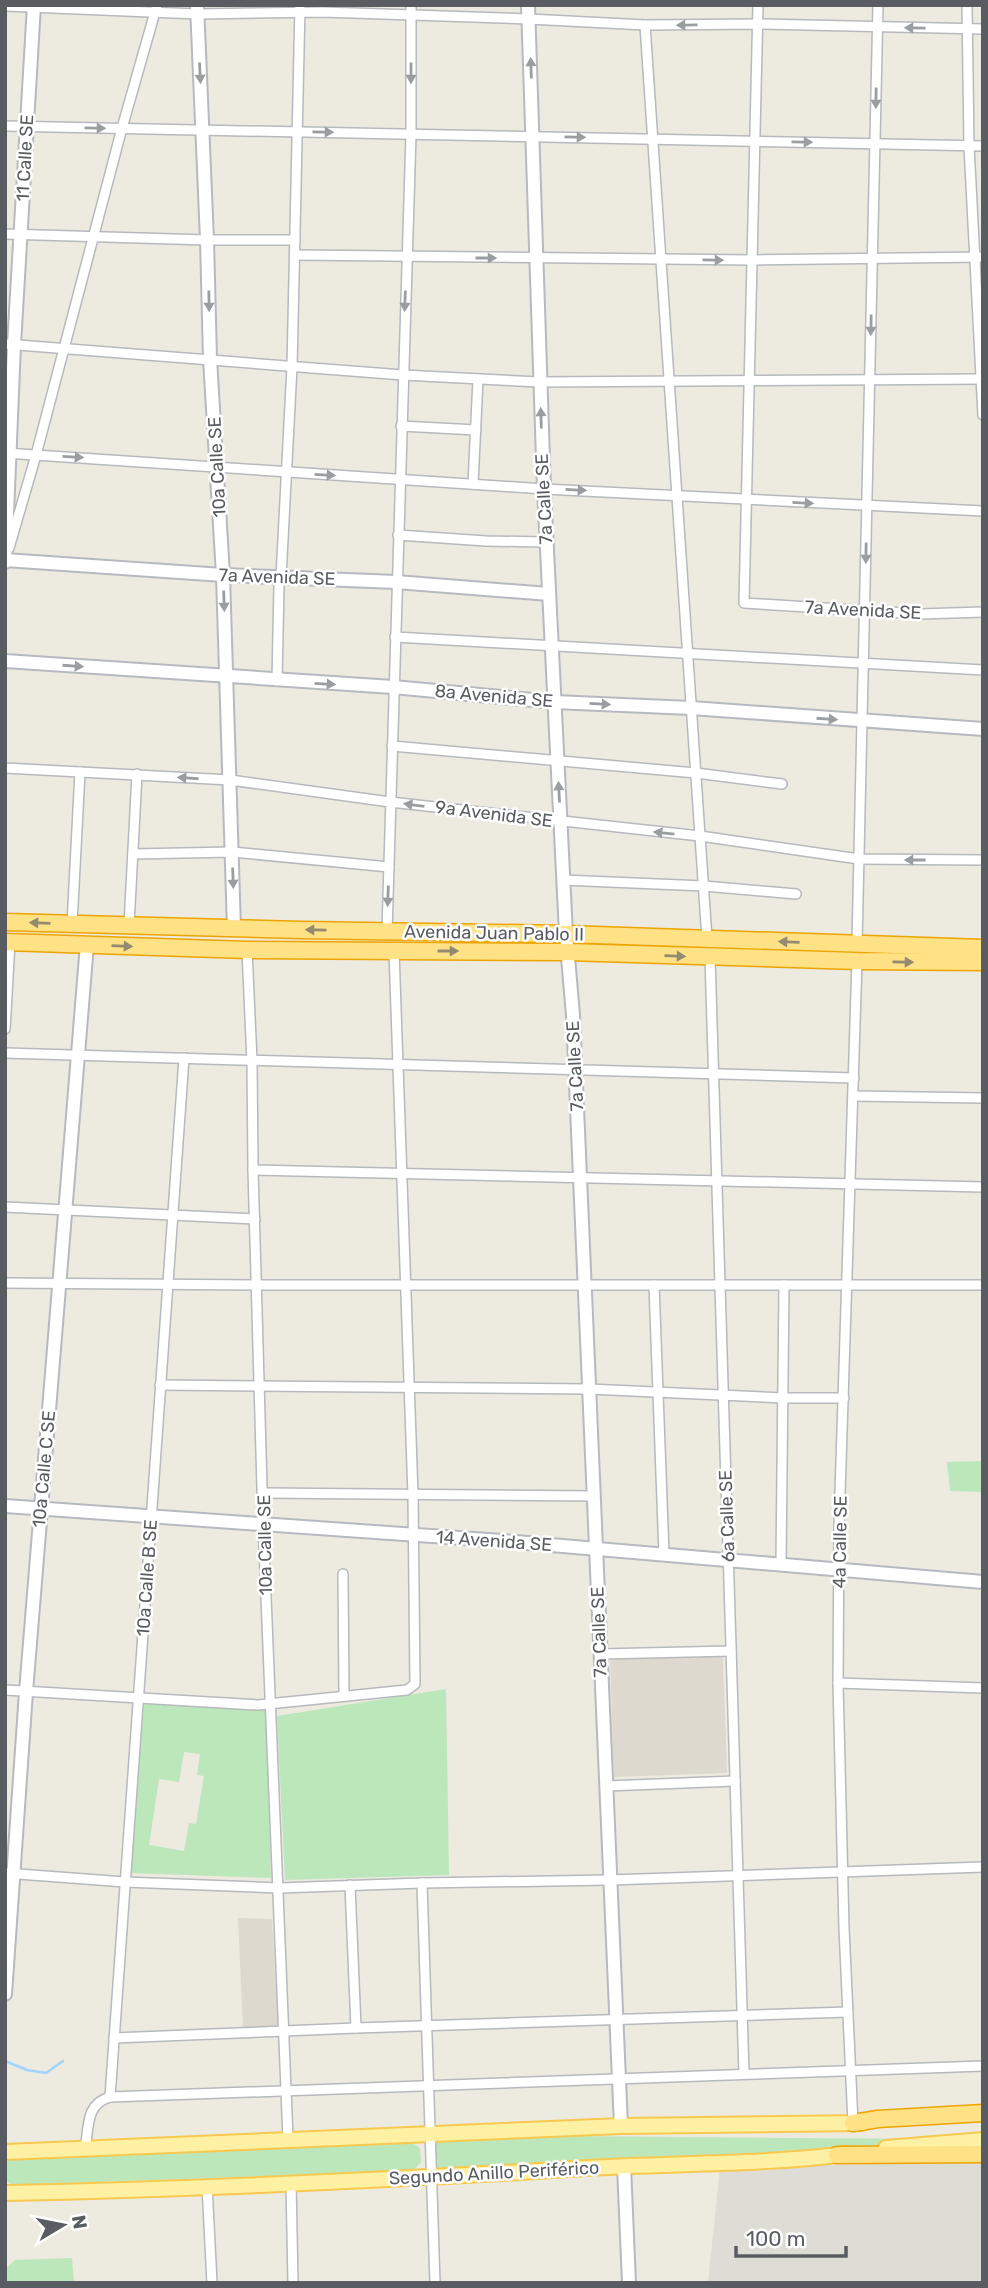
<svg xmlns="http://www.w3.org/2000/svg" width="988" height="2288" viewBox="0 0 988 2288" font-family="Rubik,sans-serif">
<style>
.industrial{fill:#dddcd5}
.education{fill:#ddd9cf}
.green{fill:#bbe7bb;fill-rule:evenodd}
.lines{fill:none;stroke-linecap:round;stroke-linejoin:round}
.stream{stroke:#9fd5ff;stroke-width:2.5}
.street-casing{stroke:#b6b9be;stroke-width:12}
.secondary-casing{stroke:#b6bac0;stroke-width:16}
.primary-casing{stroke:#f8c94e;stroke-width:18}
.highway-casing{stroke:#eea400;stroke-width:19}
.street{stroke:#fff;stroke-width:9}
.secondary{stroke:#fff;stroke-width:12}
.primary{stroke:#fff1a4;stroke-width:14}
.highway{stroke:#ffe186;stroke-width:16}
.oneway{fill:#9b9ea1}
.oneway2{fill:#938b6f}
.labels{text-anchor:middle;stroke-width:5;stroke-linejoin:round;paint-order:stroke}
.street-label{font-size:18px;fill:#595d62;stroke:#fff}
</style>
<rect width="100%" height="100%" fill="#edeae0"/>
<!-- industrial -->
<polygon class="industrial" points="983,2162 983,2283 708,2283 720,2167"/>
<!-- education -->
<g class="education">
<polygon points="723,1657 727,1773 614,1777 610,1658"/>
<polygon points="238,1918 272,1919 278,2028 243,2029"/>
</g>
<!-- green -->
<g class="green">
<polygon points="983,1461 983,1492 950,1491 947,1462"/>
<polygon points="446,1689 449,1875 285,1880 277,1716"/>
<path d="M144 1704 266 1710 271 1878 131 1873ZM184 1752 200 1754 197 1775 204 1776 196 1824 189 1823 184 1851 149 1845 159 1779 179 1782Z"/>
<polygon points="435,2135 929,2139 759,2159 435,2173"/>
<polygon points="411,2142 420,2148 421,2162 413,2171 13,2185 5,2180 5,2164 10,2159"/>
<polygon points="72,2258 74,2283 5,2283 5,2269 15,2260"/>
</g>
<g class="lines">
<!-- stream -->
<polyline class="stream" points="5,2061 27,2070 46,2073 63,2061"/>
<!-- street casing -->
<g class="street-casing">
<g id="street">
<polyline points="758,5 744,603 920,614 983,612"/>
<polyline points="967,5 969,146 983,415"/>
<polyline points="5,6 198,14 323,12 529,19 645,25 758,24 983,29"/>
<polyline points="645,25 707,939"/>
<polyline points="5,126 983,146"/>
<polyline points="5,234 207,240 295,240"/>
<polyline points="295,255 752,260 983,257"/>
<polyline points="5,344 403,375 539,382 983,379"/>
<polyline points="401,426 476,430"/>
<polyline points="5,453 544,489 983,511"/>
<polyline points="473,484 478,379"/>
<polyline points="398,535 486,541 546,542"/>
<polyline points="9,548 36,455 122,128 157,5"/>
<polyline points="395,637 983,670"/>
<polyline points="277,681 279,585 281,577 292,367 300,5"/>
<polyline points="392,746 696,773 782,784"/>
<polyline points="5,768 230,780 390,802 700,836 859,859 983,860"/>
<polyline points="133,854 232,852 389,867"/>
<polyline points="563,880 704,886 796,894"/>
<polyline points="72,924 80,772"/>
<polyline points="129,925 137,774"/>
<polyline points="387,931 411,134 411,5"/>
<polyline points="857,944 878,5"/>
<polyline points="247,950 252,1061 253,1170 263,1523 288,2139"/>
<polyline points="710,957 744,2074"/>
<polyline points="5,1029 10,942"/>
<polyline points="5,1053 854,1078"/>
<polyline points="854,1096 983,1098"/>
<polyline points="253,1170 983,1187"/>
<polyline points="5,1207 255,1219"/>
<polyline points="5,1283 257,1285 983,1285"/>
<polyline points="654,1285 664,1554"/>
<polyline points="160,1385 589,1389 783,1398 844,1398"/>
<polyline points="264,1493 594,1496"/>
<polyline points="781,1563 784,1285"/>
<polyline points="343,1574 344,1696"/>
<polyline points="600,1654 731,1651"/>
<polyline points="838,1683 983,1688"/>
<polyline points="5,1690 258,1705 407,1690 415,1684 413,1495 394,951"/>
<polyline points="606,1786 735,1781"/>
<polyline points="5,1873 125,1882 279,1888 422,1883 610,1880 983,1867"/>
<polyline points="422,1883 435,2283"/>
<polyline points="350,1885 356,2028"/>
<polyline points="114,2038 356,2028 848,2012"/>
<polyline points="110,2097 184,1058"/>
<polyline points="853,2123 844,1928 838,1683 839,1525 857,961"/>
<path d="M85 2150C89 2128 85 2104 110 2097L983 2066"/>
<polyline points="291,2182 293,2283"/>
<polyline points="207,2185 212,2283"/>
</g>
</g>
<!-- secondary casing -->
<g class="secondary-casing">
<g id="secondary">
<polyline points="197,5 207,240 210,359 223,575 234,929"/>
<polyline points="528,5 544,489 566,934 573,1015 621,2126"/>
<polyline points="5,560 223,575 396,582 549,594"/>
<polyline points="5,562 14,345 34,5"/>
<polyline points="5,661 393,687 554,702 691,708 983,729"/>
<polyline points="5,1506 516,1542 983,1582"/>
<polyline points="5,1994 26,1692 87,944"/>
<polyline points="624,2166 629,2283"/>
</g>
</g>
<!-- primary casing -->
<g class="primary-casing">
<g id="primary">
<polyline points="886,2148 983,2140"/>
<polyline points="5,2152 621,2126 862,2123"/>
<path d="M5 2193C199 2189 393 2180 587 2168 673 2163 760 2165 846 2154"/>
</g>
</g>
<!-- highway casing -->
<g class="highway-casing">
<g id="highway">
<polyline points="5,922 301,930 566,934 983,948"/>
<polyline points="5,942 247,950 567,952 857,961 983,962"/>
<polyline points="853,2123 878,2119 983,2113"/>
<polyline points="837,2155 983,2154"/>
</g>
</g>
<!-- street -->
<use href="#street" class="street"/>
<!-- secondary -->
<use href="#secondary" class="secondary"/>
<!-- primary -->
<use href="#primary" class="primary"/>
<!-- highway -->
<use href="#highway" class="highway"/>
</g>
<!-- one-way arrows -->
<defs><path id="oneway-solid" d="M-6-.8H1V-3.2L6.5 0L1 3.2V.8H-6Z" transform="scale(1.75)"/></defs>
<g class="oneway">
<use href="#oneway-solid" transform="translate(687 25) rotate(179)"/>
<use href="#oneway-solid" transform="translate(915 28) rotate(-179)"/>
<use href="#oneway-solid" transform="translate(531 68) rotate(-92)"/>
<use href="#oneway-solid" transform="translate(200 73) rotate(87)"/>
<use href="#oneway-solid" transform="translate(411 73) rotate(90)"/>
<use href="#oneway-solid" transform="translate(876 98) rotate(91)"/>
<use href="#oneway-solid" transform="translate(95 128) rotate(1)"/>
<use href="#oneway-solid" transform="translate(323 132) rotate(1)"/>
<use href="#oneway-solid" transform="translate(575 137) rotate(1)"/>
<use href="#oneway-solid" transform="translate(802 142) rotate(1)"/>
<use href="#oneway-solid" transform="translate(486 258)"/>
<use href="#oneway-solid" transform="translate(713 260) rotate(1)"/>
<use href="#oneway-solid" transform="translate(209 301) rotate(89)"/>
<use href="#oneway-solid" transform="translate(405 301) rotate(92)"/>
<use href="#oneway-solid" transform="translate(871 325) rotate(91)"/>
<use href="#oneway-solid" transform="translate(541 418) rotate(-92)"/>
<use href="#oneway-solid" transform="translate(73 457) rotate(3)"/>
<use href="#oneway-solid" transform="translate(325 475) rotate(3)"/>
<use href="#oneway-solid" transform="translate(576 490) rotate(3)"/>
<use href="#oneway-solid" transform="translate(803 503) rotate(3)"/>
<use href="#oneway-solid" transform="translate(866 553) rotate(91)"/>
<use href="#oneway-solid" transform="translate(224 601) rotate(88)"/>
<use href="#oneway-solid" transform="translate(73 666) rotate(4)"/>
<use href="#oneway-solid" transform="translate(325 684) rotate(3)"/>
<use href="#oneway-solid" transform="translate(600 704) rotate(3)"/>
<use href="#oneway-solid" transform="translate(827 719) rotate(4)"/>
<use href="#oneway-solid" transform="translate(188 778) rotate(-176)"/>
<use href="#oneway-solid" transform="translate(559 792) rotate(-93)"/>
<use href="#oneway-solid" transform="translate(414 805) rotate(-173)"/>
<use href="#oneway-solid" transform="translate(664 833) rotate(-174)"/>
<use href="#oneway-solid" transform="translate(915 860) rotate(-180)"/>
<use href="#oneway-solid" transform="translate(233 878) rotate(88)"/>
<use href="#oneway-solid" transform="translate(388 896) rotate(92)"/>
</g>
<g class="oneway2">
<use href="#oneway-solid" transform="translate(40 923) rotate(-178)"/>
<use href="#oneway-solid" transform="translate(316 930) rotate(-179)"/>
<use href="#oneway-solid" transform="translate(789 942) rotate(-178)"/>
<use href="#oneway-solid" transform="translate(122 946) rotate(2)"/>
<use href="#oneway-solid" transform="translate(448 951)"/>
<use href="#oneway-solid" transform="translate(675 956) rotate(2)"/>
<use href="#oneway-solid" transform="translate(903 962) rotate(1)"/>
</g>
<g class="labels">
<!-- street labels -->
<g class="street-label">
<text transform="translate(25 158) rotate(-87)" y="6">11 Calle SE</text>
<text transform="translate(217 467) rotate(-93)" y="6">10a Calle SE</text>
<text transform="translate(544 499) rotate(-93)" y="6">7a Calle SE</text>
<text transform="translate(277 577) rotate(2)" y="6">7a Avenida SE</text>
<text transform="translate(863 610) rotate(3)" y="6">7a Avenida SE</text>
<text transform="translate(494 696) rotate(5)" y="6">8a Avenida SE</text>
<text transform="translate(494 814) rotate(7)" y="6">9a Avenida SE</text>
<text transform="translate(494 933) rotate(1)" y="6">Avenida Juan Pablo II</text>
<text transform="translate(575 1066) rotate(-93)" y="6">7a Calle SE</text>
<text transform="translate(44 1469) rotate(-85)" y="6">10a Calle C SE</text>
<text transform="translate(727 1516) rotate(-92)" y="6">6a Calle SE</text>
<text transform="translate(494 1541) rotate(4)" y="6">14 Avenida SE</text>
<text transform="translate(840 1542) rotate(-89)" y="6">4a Calle SE</text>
<text transform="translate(265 1545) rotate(-91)" y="6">10a Calle SE</text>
<text transform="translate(147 1578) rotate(-86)" y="6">10a Calle B SE</text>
<text transform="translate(599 1632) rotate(-92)" y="6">7a Calle SE</text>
<text transform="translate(494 2173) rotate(-3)" y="6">Segundo Anillo Periférico</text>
</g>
</g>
<!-- border -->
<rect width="988" height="2288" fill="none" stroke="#595d62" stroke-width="14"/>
<!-- north arrow -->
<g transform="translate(63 2225) rotate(80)" stroke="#ffffff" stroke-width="5" paint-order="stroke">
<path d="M0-5L12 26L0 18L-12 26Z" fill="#595d62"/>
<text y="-10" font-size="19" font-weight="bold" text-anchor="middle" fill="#595d62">N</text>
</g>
<!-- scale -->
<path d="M736 2246v10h110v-10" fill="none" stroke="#595d62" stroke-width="3.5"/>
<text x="746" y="2246" font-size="21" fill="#595d62" stroke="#ffffff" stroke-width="5" paint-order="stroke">100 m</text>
</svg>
